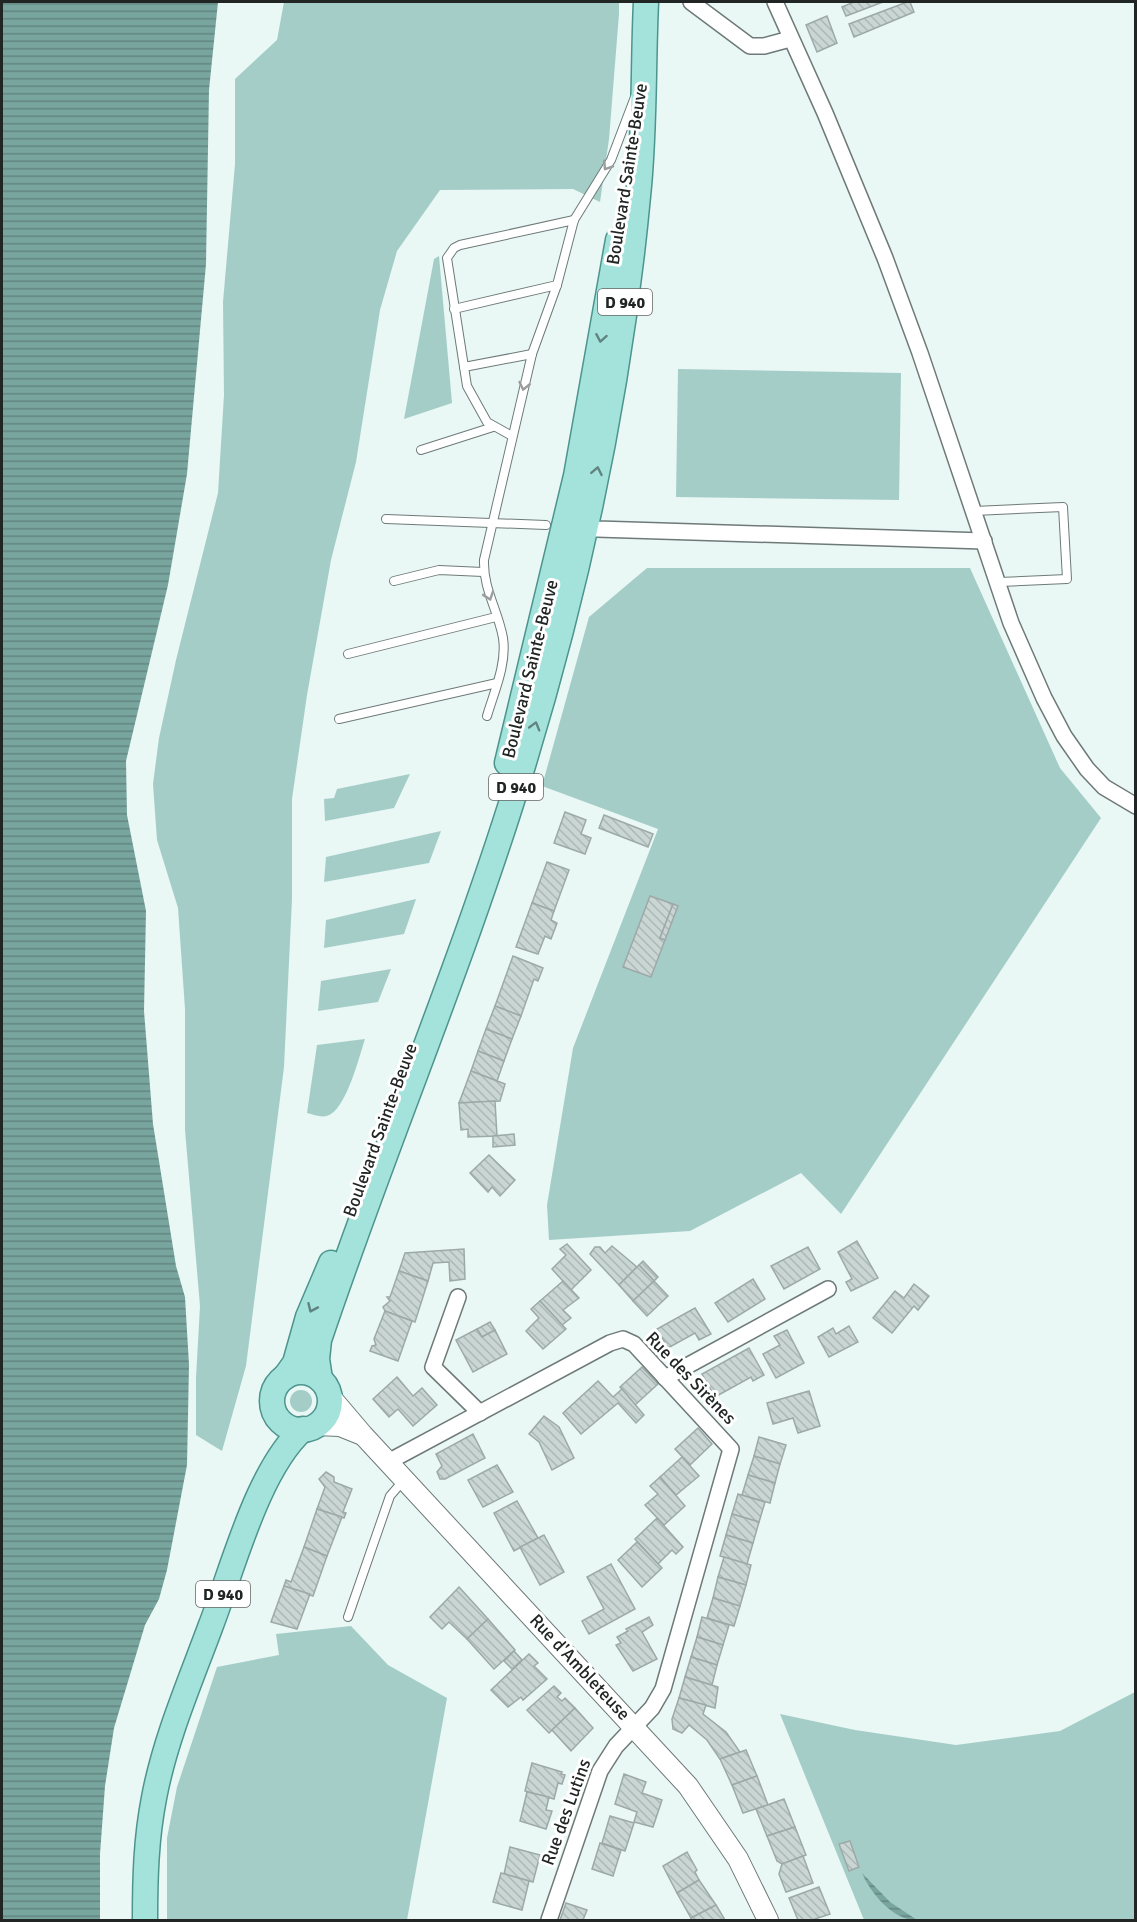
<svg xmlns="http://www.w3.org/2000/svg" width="1137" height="1922" viewBox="0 0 1137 1922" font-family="Signika,sans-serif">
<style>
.green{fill:#a5cdc8}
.water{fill:url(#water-rules)}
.building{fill:url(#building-back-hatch);stroke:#9da9a8;stroke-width:1.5}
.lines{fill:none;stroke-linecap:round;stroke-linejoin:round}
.service-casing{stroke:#6e7a78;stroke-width:10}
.minor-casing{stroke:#6e7a78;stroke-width:18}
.tertiary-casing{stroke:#6e7a78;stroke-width:22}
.primary-casing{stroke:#4d948d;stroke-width:27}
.service{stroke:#fff;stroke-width:8}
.minor{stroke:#fff;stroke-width:15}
.tertiary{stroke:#fff;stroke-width:20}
.primary{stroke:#a3e3dc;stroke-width:24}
.oneway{stroke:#9b9d9d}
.oneway2{stroke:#628480}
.labels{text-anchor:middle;stroke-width:6;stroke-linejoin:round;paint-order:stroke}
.shield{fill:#fff;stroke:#646766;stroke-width:1.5}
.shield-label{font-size:16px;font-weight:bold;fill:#212625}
.street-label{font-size:18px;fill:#212625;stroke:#fff}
</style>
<defs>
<pattern id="water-rules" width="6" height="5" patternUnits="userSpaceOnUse" patternTransform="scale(1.5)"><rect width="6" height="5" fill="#79a59f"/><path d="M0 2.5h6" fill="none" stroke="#638681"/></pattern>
<pattern id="building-back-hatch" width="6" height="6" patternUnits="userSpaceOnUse" patternTransform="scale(1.5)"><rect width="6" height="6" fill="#c9d6d4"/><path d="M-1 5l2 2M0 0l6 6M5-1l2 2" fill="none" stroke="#acb8b6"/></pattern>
</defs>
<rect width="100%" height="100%" fill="#e9f7f5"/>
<!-- green -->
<g class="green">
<polygon points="284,2 619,2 619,14 609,139 600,202 573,189 440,190 397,251 380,310 356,462 331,560 307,695 292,799 292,899 284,1067 246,1366 222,1451 196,1435 196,1378 200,1306 185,1130 185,1009 178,908 157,840 153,784 159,738 176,660 218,493 224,395 223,302 235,164 235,79 277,40"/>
<polygon points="439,256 452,403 404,419 434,259"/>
<polygon points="678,369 901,373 899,500 676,497"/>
<polygon points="647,568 970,568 1060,768 1101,818 841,1214 801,1173 690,1231 549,1240 547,1205 573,1048 658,829 542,786 589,617"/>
<polygon points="410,774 394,808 325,821 324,799 334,798 337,789"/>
<polygon points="441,831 429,863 324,882 326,857"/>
<polygon points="416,899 404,934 324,948 326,920"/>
<polygon points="391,969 378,1002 318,1011 321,981"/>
<path d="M365 1039C359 1058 347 1104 331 1114 324 1119 315 1115 307 1113L317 1045Z"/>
<circle cx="301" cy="1401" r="11"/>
<polygon points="351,1626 388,1665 447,1698 407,1920 167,1920 167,1838 177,1787 217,1667 279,1655 276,1634"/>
<polygon points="1135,1692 1135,1920 864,1920 780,1714 855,1730 956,1745 1060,1731"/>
</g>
<!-- water -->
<g class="water">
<polygon points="2,2 218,2 209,90 206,264 187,474 168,585 126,761 127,815 146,911 144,1011 153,1124 176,1266 185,1297 189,1365 187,1465 167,1570 159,1599 145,1625 114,1728 105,1786 100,1854 100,1920 2,1920"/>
<path d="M862 1873 890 1902 917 1920C893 1921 870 1892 862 1873Z"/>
</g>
<!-- building -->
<g class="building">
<polygon points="854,2 883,2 846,16 842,7"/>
<polygon points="907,2 910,2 914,12 854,37 849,24"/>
<polygon points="827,16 837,43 817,52 806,25"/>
<polygon points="565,812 586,820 581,834 591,838 585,854 554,843"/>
<polygon points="604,815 653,834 648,847 599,828"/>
<polygon points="547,862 569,870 554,911 532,903"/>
<polygon points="650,896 673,904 660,938 665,940 651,977 623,967"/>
<polygon points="532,903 554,911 551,920 557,923 551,939 545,936 538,954 516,947"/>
<polygon points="673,904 678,906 665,940 660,938"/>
<polygon points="513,956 543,968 538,981 534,979 521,1016 495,1006"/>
<polygon points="495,1006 521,1016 512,1039 486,1029"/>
<polygon points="486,1029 512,1039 504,1061 478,1051"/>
<polygon points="478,1051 504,1061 497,1081 471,1071"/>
<polygon points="471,1071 505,1084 500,1101 459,1103"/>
<polygon points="495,1101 497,1136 468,1137 468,1129 461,1130 459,1103"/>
<polygon points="514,1134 515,1145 493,1147 493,1136"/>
<polygon points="489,1155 515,1180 500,1196 492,1187 488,1192 470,1173"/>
<polygon points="857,1241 878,1278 851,1291 846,1282 852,1279 838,1252"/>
<polygon points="567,1244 591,1270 571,1290 552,1269 566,1255 560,1249"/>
<polygon points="612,1246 637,1267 619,1285 590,1254 595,1247 600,1247 605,1253"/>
<polygon points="808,1247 820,1269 784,1289 771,1266"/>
<polygon points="464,1249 465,1279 450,1281 449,1262 433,1263 428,1281 399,1271 405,1253"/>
<polygon points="643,1261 658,1277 654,1281 639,1265"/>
<polygon points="639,1265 654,1281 633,1301 619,1285"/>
<polygon points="399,1271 428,1281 415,1322 385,1311 383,1307 390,1301 387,1297 390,1297"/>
<polygon points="753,1279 765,1299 728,1322 715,1303"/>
<polygon points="563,1281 579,1298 563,1310 571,1318 562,1325 540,1301"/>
<polygon points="654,1281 668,1296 647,1316 633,1301"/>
<polygon points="914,1284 929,1296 918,1310 914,1306 892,1333 873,1318 895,1291 904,1298"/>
<polygon points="540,1301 566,1329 543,1349 526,1331 539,1318 531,1309"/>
<polygon points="695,1308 711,1334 699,1340 695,1333 668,1348 657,1329"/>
<polygon points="385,1311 412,1321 398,1361 370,1351 372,1346 376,1345 374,1339"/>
<polygon points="490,1322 495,1330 482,1337 477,1329"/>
<polygon points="849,1326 858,1342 829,1357 818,1337 833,1328 836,1334"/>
<polygon points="477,1329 482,1337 495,1330 507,1354 473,1372 456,1340"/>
<polygon points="787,1330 804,1363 776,1378 763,1354 780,1345 774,1336"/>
<polygon points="749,1348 764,1375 753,1381 751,1377 715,1397 702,1374"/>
<polygon points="642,1367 658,1384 635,1405 620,1387"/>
<polygon points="397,1377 413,1396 422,1388 437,1405 413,1426 398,1409 389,1417 373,1399"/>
<polygon points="598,1381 613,1397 622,1389 644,1415 636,1423 618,1403 581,1434 563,1413"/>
<polygon points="809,1391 820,1426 798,1433 793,1418 773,1424 767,1403"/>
<polygon points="544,1416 559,1427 574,1458 552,1470 539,1442 529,1434"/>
<polygon points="698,1428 712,1444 690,1465 675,1449"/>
<polygon points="473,1434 485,1458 445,1479 440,1479 437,1472 442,1466 436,1454"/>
<polygon points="759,1437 786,1445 780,1464 754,1456"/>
<polygon points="754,1456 780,1464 775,1483 748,1475"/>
<polygon points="682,1457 699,1476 676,1495 660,1477"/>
<polygon points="497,1465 513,1492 483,1507 468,1480"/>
<polygon points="326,1472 334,1477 334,1482 352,1489 343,1512 346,1513 344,1518 317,1509 325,1487 319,1479"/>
<polygon points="748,1475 775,1483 770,1503 742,1495"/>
<polygon points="660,1477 685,1506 664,1525 645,1505 658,1494 650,1486"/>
<polygon points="738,1494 765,1502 759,1522 732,1514"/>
<polygon points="517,1501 538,1538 514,1551 494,1513"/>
<polygon points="317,1509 342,1517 327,1556 304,1547"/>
<polygon points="732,1514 759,1522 753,1543 726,1535"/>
<polygon points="657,1518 683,1547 676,1554 672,1550 658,1564 635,1539"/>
<polygon points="544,1535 564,1572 540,1585 520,1547"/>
<polygon points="726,1535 753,1543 747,1564 720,1556"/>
<polygon points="637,1542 662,1568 642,1587 618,1560"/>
<polygon points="304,1547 327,1556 313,1596 284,1586 286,1580 291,1582"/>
<polygon points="724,1557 751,1565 746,1585 718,1577"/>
<polygon points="611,1564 635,1609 589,1634 582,1621 604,1609 587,1577"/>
<polygon points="718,1577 746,1585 740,1606 713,1598"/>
<polygon points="284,1586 310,1594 297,1629 271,1622"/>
<polygon points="459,1587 488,1619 467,1639 449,1622 442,1629 430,1617"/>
<polygon points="713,1598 740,1606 734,1626 707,1618"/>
<polygon points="649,1617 653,1625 642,1632 657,1659 633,1671 616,1645 621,1643 617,1637 628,1631 626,1629"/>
<polygon points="702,1617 729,1625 723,1645 697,1637"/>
<polygon points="488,1619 515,1650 494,1669 467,1639"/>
<polygon points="697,1637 723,1645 717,1665 691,1657"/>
<polygon points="514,1651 522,1660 512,1669 504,1661"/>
<polygon points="529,1654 538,1663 534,1666 547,1679 523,1700 521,1697 508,1707 491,1690"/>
<polygon points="691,1657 717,1665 712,1685 685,1677"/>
<polygon points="685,1677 718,1687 715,1708 679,1698"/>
<polygon points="554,1686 561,1693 557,1697 562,1701 565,1698 575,1708 549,1733 527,1710"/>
<polygon points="679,1698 706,1705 703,1714 726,1732 740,1752 720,1759 707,1740 689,1725 682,1733 673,1729 672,1719"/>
<polygon points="575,1708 593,1728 571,1751 552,1730"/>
<polygon points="746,1750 757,1776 732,1785 720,1759"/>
<polygon points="532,1763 562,1772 561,1774 565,1775 562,1784 558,1783 554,1799 525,1791"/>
<polygon points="624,1774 646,1782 642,1793 662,1800 653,1827 634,1822 637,1812 615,1804"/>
<polygon points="757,1776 768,1805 743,1813 732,1785"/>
<polygon points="527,1792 549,1797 546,1810 552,1811 546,1829 520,1821"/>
<polygon points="784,1799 795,1827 767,1836 756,1809"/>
<polygon points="610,1816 634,1823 625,1851 602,1843"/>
<polygon points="795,1827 806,1855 782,1864 777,1861 767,1836"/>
<polygon points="850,1841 859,1867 849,1871 839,1844"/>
<polygon points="600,1843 621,1850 613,1876 592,1869"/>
<polygon points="510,1847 540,1855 533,1882 504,1874"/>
<polygon points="687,1852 697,1870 695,1872 699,1880 677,1893 663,1866"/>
<polygon points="803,1856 813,1883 786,1892 779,1874 782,1864"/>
<polygon points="501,1873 529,1881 522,1910 493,1902"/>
<polygon points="699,1880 716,1905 691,1918 677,1893"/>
<polygon points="819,1887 830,1914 812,1920 798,1920 789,1898"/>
<polygon points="566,1903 587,1910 583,1920 560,1920"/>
<polygon points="716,1905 725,1920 692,1920 691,1918"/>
</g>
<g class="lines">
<!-- service casing -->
<g class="service-casing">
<g id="service">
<polyline points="454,309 557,285"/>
<polyline points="464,367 532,354"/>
<polyline points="512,436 487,422 467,386 447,258 454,248 460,245 574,220"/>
<polyline points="421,450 493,427"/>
<polyline points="974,511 1063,507 1067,579 1000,582"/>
<polyline points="386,519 546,525"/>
<polyline points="394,581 439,570 483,572"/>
<polyline points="348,654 496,617"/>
<path d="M487 716C494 692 507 664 503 638 498 610 483 589 484 560L532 354 557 285 574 220 611 160 635 97"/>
<polyline points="339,719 497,683"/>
<polyline points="348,1617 390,1496 403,1481"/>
</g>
</g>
<!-- minor casing -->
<g class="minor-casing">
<g id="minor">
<polyline points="691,2 750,46 764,46 790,39"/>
<polyline points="775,2 825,113 885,258 920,353 1011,623 1044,698 1064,736 1087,769 1104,787 1136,806"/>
<polyline points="577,526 597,529 984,541"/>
<polyline points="458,1297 433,1367 480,1413"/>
<polyline points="665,1378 828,1289"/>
<polyline points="388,1462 610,1343 623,1339 634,1344 731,1449 663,1689 652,1708 616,1746 600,1771 549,1920"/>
</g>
</g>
<!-- tertiary casing -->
<g class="tertiary-casing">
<g id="tertiary">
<polyline points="329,1395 363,1435 688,1786 738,1859 768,1920"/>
<polyline points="316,1425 340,1426 360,1434"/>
</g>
</g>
<!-- primary casing -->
<g class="primary-casing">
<g id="primary">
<polyline points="507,763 576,476 618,240"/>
<circle cx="301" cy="1401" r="29"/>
<polyline points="285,1377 295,1363 308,1317 331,1263"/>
<path d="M320 1379 317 1359 319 1340C384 1146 465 958 524 762 580 578 620 388 638 196 645 132 643 66 646 2"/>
<path d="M145 1920C145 1879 146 1839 154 1798 165 1739 190 1682 211 1625 233 1568 258 1469 303 1429"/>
</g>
</g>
<!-- service -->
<use href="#service" class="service"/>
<!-- minor -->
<use href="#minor" class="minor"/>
<!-- tertiary -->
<use href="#tertiary" class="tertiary"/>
<!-- primary -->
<use href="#primary" class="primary"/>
</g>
<!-- one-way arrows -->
<defs><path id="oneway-chevron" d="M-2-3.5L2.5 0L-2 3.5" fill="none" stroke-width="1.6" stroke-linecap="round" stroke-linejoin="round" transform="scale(1.5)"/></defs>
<g class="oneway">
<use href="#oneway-chevron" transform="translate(607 166) rotate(123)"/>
<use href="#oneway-chevron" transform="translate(524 386) rotate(103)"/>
<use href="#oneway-chevron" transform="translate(489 596) rotate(71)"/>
</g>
<g class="oneway2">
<use href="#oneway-chevron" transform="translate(601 338) rotate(100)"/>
<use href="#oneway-chevron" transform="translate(597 471) rotate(-79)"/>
<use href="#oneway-chevron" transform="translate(535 726) rotate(-74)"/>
<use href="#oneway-chevron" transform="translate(312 1308) rotate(114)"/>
</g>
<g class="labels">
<!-- shield labels -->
<g class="shield">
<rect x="598" y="289" width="54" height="26" rx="4.5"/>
<rect x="489" y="774" width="54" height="26" rx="4.5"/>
<rect x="196" y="1581" width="54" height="26" rx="4.5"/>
</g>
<g class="shield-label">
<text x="625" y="308">D 940</text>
<text x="516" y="793">D 940</text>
<text x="223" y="1600">D 940</text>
</g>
<!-- street labels -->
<g class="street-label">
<text transform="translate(627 174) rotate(-81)" y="6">Boulevard Sainte-Beuve</text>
<text transform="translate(530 669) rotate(-76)" y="6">Boulevard Sainte-Beuve</text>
<text transform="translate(380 1130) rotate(-70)" y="6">Boulevard Sainte-Beuve</text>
<text transform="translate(691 1378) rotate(46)" y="6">Rue des Sirènes</text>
<text transform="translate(580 1667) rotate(47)" y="6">Rue d'Ambleteuse</text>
<text transform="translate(566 1812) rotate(-70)" y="6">Rue des Lutins</text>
</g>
</g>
<!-- border -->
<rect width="1137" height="1922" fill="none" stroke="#212625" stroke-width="6"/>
</svg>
